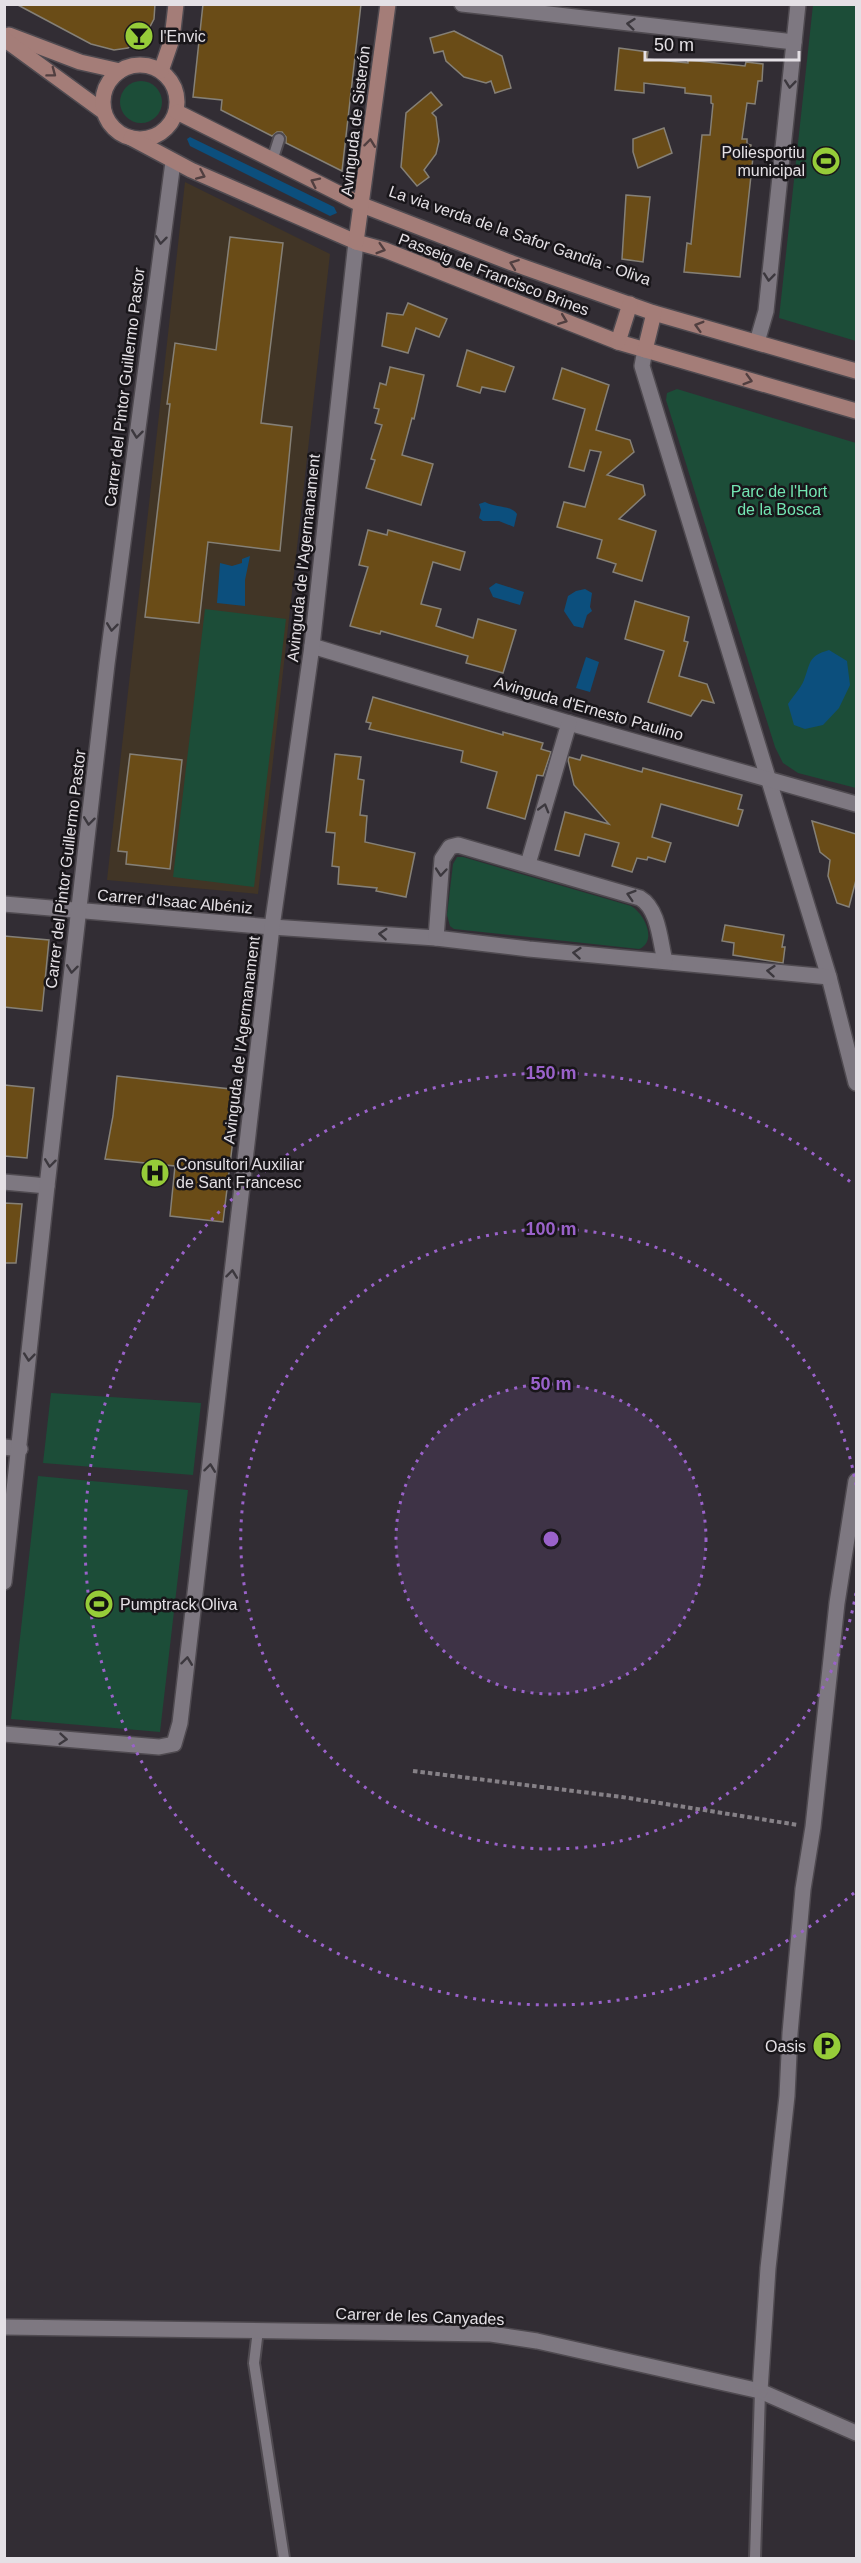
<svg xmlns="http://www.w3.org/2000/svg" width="861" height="2563" viewBox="0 0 861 2563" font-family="Arial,sans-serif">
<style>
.education{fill:#413526}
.green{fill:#1c4d38}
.water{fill:#0c4f7d}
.building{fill:#6a4c17;stroke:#858077;stroke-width:1.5}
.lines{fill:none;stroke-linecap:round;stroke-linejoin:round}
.lane-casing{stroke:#4f4a50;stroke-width:14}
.street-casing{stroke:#4f4a50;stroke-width:18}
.secondary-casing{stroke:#4f4a50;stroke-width:18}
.path{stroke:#868187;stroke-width:4;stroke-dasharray:4.5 3;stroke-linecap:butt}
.lane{stroke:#7e7881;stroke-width:10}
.street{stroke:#7e7881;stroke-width:15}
.secondary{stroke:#a47d78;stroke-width:15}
.oneway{stroke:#3c383e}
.oneway2{stroke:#513f40}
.ring{fill:none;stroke:#9a62ca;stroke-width:3;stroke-dasharray:3 6}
.labels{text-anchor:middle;stroke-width:5;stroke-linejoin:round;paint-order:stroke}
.poi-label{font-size:16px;fill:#e4e0e5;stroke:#19161a;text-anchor:start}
.street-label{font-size:16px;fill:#e4e0e5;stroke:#19161a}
.park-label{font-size:16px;fill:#73e6b3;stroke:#19161a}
.centre{fill:#9a62ca;stroke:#19161a;stroke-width:3}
.ring-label{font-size:18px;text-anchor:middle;font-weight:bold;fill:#9a62ca;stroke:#19161a;stroke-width:5;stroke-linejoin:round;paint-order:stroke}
</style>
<rect width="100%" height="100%" fill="#322d34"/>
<!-- education -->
<polygon class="education" points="185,182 330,254 258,894 107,880"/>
<!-- green -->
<g class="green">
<polygon points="813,5 856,5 856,341 779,318"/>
<circle cx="141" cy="102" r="21"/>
<polygon points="677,389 856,443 856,788 798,773 783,763 775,747 666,400 667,393"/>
<polygon points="205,609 286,619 254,887 173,877"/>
<path d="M457 857H463L631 906C644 913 658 941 639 949L454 929 450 926 447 915 453 864Z"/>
<polygon points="51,1393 201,1403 193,1475 43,1463"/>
<polygon points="38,1476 188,1490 160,1732 11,1719"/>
</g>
<!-- water -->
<g class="water">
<polygon points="190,137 334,207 337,213 330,216 190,146 187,139"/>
<path d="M485 502C496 508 511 505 517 514L514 527 499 521H483L479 518 481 510 479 504Z"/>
<polygon points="250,556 245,580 245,606 217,603 220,563 232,566 242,563 242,559"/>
<polygon points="496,583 524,592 520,605 493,597 489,588"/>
<polygon points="585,589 592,593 590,607 592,611 587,615 583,628 574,626 564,611 568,596 576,591"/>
<path d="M829 650 847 661 850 685 839 708 823 725 805 729 794 725 788 704C793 696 801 688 804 680 811 662 808 656 829 650Z"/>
<polygon points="586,657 599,662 590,692 576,688"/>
</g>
<!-- building -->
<g class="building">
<polygon points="16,4 155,4 154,19 145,36 128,48 114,50 91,44"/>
<polygon points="203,4 361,4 342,171 286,143 286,137 282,132 277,132 272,136 221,110 222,100 193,97"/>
<polygon points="454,31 502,56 511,88 495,93 491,81 486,83 464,77 446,61 443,51 434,53 430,38"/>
<polygon points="619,48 648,52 647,59 688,63 688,60 745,66 746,62 763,64 762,81 758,81 755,104 747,103 742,139 747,139 747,144 751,145 750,156 753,157 740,277 684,272 687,243 691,244 702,135 710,135 713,104 711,103 711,96 685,93 685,88 644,83 644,93 615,90"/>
<polygon points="431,92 442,105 432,113 436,117 439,141 436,154 424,170 429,177 417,186 401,167 406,113"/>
<polygon points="664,128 672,153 638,168 633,152 633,139"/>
<polygon points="626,195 650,197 643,262 622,259"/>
<polygon points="230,237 283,243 261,423 292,427 280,551 208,542 199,623 145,617 170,404 167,404 175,343 216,350"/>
<polygon points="408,303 447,319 439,337 416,328 408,353 382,346 387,313 403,315"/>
<polygon points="467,350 514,367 505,392 482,387 480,393 457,386"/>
<polygon points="390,367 424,375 414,419 412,418 402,455 433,464 421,505 366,488 375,460 371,459 382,425 375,423 379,409 374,408 380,383 386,385"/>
<polygon points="562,368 609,385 596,430 630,440 634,452 607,475 643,485 645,495 619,519 656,531 642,581 613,572 616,564 597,558 602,540 557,527 564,502 585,507 601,452 590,450 584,471 569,467 585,409 553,399"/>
<polygon points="368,530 387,535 388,530 465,552 460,570 433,562 421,604 441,609 436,626 473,638 478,619 516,630 503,673 466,663 468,656 381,631 380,634 350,626 368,567 359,565"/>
<polygon points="635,601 689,617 684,641 688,642 679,676 707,684 714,703 702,700 691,716 648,702 664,651 625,639"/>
<polygon points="373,697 503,735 503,732 543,743 541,749 551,752 543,776 537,775 525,819 487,808 497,772 461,762 463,751 369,729 371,723 366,722"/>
<polygon points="130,754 182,760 170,869 126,864 127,852 118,851"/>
<polygon points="335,754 361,757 358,779 364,780 360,815 367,816 365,842 415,853 406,897 376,891 377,888 338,884 339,867 332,866 335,833 326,832"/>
<polygon points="582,755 642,772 643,768 742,795 738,809 743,810 738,826 661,804 652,837 671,843 665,862 648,857 647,860 637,858 632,872 612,866 619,843 585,834 579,856 555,850 565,812 609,824 574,785 568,760 569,757 580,760"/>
<polygon points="812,821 856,834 856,880 849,907 837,903 828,876 830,860 820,852"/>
<polygon points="725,925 784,935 782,947 785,947 783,963 733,955 734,943 722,941"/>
<polygon points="4,936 49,940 42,1011 4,1007"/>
<polygon points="117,1076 239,1090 223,1222 170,1216 175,1166 105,1159 113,1116"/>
<polygon points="4,1085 34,1088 27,1158 4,1156"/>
<polygon points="4,1203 22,1204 16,1263 4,1263"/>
</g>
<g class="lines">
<!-- lane casing -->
<g class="lane-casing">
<g id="lane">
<polyline points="272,161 279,139"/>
<polyline points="258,2330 254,2363 284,2558"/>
<polyline points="755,2558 760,2391"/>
</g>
</g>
<!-- street casing -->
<g class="street-casing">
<g id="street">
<polyline points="462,4 794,42"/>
<polyline points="757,342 766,311 798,4"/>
<polyline points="645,350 642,366 829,977 856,1083"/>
<polyline points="312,646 569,723 856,804"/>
<polyline points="528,864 569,723"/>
<polyline points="4,904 272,927 436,938 529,949 829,977"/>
<path d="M436 938 442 859 450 847 458 845 640 898C659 909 660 942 665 961"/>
<polyline points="4,1182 47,1186"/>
<polyline points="4,1447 20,1449"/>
<polyline points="4,1582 47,1186 107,664 173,162"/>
<polyline points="4,1734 159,1747 174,1744 180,1723 272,927 312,646 356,242"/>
<polyline points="4,2327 491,2334 537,2341 760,2391 856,2433"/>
<polyline points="760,2391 768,2268 787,2096 790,2033 803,1889 813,1827 837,1603 856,1481"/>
</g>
</g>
<!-- secondary casing -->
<g class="secondary-casing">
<g id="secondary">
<polyline points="9,35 80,62 120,71"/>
<polyline points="4,39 104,112"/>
<circle cx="140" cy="102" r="37"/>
<polyline points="161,71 172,39 176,4"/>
<polyline points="177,112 362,205 512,263 654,313 856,371"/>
<polyline points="131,138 191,170 356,242 385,250 618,342 856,411"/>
<polyline points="356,242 388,4"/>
<polyline points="618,342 630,304"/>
<polyline points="645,350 654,313"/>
</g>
</g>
<!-- path -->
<polyline class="path" points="413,1771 622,1797 798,1825"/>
<!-- lane -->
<use href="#lane" class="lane"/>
<!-- street -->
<use href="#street" class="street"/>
<!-- secondary -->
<use href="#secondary" class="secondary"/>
</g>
<!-- one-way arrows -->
<defs><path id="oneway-chevron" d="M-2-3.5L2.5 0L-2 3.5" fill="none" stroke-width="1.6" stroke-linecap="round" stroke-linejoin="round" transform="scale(1.5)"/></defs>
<g class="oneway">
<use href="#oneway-chevron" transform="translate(631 24) rotate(-174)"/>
<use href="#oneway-chevron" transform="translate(790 84) rotate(96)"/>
<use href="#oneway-chevron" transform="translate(161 240) rotate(97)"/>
<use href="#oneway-chevron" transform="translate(769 277) rotate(96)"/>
<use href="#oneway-chevron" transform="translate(137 434) rotate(97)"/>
<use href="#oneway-chevron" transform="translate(112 627) rotate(97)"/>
<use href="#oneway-chevron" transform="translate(544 808) rotate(-74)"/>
<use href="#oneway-chevron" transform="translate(89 821) rotate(97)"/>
<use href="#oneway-chevron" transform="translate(441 872) rotate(95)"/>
<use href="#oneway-chevron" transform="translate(631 895) rotate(-163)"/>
<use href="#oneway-chevron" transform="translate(383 934) rotate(-176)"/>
<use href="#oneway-chevron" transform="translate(577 953) rotate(-175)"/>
<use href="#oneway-chevron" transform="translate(72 969) rotate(97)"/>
<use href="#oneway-chevron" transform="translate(771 971) rotate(-175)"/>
<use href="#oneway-chevron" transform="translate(50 1163) rotate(97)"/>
<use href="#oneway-chevron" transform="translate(232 1274) rotate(-83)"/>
<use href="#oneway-chevron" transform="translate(29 1357) rotate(96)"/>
<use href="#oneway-chevron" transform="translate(210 1468) rotate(-83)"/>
<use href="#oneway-chevron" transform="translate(187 1661) rotate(-83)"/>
<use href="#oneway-chevron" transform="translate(63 1739) rotate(5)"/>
</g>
<g class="oneway2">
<use href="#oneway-chevron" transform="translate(52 73) rotate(37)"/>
<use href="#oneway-chevron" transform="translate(370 143) rotate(-83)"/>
<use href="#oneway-chevron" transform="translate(201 175) rotate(24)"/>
<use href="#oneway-chevron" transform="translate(315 182) rotate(-154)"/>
<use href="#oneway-chevron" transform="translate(381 249) rotate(17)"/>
<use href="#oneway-chevron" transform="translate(514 264) rotate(-160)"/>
<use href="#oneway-chevron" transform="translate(563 320) rotate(21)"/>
<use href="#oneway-chevron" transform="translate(699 326) rotate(-164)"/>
<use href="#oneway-chevron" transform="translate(748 380) rotate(16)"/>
</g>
<!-- distance rings -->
<circle cx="551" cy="1539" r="155" fill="#9a62ca" fill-opacity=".12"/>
<g class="ring">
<circle cx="551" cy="1539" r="155"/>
<path d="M856 1593A310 310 0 1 1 856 1485"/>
<path d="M854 1893A466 466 0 1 1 854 1185"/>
</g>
<!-- icons -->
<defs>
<g id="bar-disc" transform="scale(1.5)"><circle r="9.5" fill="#96cc39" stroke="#19161a"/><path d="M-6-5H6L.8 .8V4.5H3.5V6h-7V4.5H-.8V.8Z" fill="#111"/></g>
<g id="stadium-disc" transform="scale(1.5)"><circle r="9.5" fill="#96cc39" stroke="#19161a"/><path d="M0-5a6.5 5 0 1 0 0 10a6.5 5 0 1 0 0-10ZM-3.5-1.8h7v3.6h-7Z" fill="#111"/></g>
<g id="hospital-disc" transform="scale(1.5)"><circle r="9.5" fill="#96cc39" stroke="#19161a"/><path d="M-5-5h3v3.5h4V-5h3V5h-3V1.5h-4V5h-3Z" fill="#111"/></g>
<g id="parking-disc" transform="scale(1.5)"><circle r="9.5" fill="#96cc39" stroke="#19161a"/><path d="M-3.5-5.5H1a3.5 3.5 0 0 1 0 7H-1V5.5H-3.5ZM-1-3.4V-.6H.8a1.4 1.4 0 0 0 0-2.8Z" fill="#111"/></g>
</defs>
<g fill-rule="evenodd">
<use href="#bar-disc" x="139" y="36"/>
<use href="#stadium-disc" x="826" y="161"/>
<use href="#hospital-disc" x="155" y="1173"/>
<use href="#stadium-disc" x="99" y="1604"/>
<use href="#parking-disc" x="827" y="2046"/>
</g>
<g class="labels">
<!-- poi labels -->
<g class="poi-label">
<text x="160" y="42">l'Envic</text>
<text x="805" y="158" text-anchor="end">Poliesportiu<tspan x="805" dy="18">municipal</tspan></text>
<text x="176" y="1170">Consultori Auxiliar<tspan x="176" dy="18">de Sant Francesc</tspan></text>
<text x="120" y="1610">Pumptrack Oliva</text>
<text x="806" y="2052" text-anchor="end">Oasis</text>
</g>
<!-- street labels -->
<g class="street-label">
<text transform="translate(355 121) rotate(-83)" y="6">Avinguda de Sisterón</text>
<text transform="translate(520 235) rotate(19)" y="6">La via verda de la Safor Gandia - Oliva</text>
<text transform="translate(494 274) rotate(21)" y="6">Passeig de Francisco Brines</text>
<text transform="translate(124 387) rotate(-83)" y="6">Carrer del Pintor Guillermo Pastor</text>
<text transform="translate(303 558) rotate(-84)" y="6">Avinguda de l'Agermanament</text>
<text transform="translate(589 708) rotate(16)" y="6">Avinguda d'Ernesto Paulino</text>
<text transform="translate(65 869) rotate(-83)" y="6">Carrer del Pintor Guillermo Pastor</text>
<text transform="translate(175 901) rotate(5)" y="6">Carrer d'Isaac Albéniz</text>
<text transform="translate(241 1040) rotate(-83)" y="6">Avinguda de l'Agermanament</text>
<text transform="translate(420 2316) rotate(2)" y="6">Carrer de les Canyades</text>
</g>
<!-- park labels -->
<g class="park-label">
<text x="779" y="497">Parc de l'Hort<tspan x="779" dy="18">de la Bosca</tspan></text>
</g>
</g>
<circle cx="551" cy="1539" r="9" class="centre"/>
<g class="ring-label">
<text x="551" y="1079">150 m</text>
<text x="551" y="1235">100 m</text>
<text x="551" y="1390">50 m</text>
</g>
<!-- border -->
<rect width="861" height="2563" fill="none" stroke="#e4e0e5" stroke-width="12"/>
<!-- scale -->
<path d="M645 51v9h154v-9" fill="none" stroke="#e4e0e5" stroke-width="3"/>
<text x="654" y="51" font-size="18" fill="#e4e0e5" stroke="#19161a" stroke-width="4.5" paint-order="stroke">50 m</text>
</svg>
